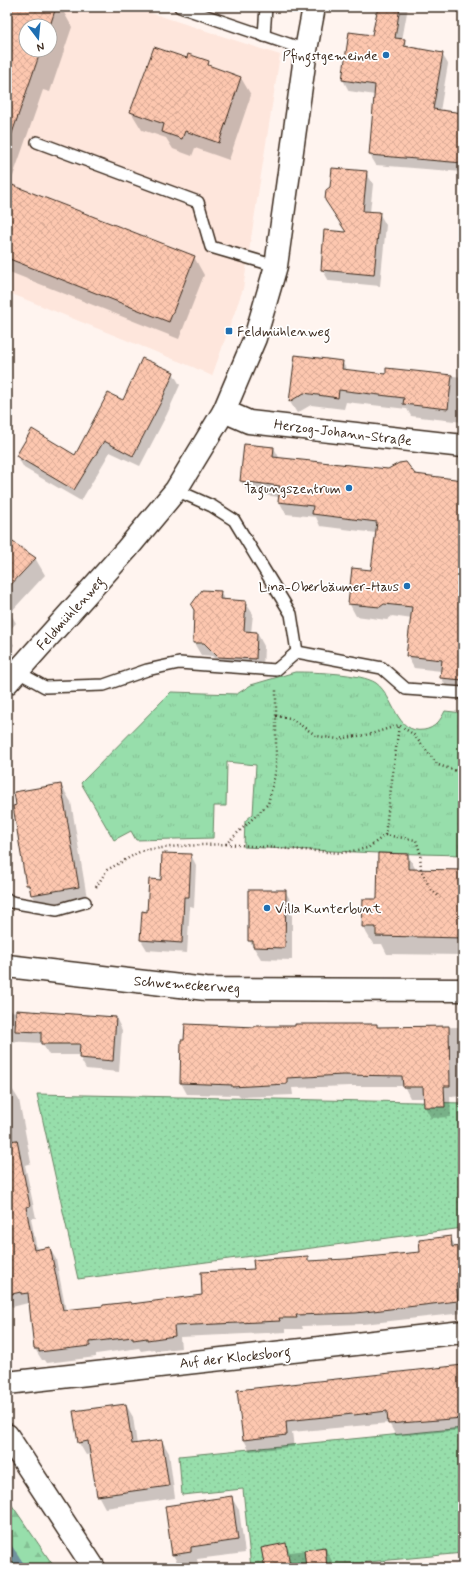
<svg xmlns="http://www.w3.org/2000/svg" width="470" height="1575" viewBox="0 0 470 1575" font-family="Mynerve,sans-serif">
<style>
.built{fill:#fee6dc;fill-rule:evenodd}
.grass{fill:url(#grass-tufts);stroke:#698464}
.forest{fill:url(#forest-firs);stroke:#698464}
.garden{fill:url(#garden-dots);stroke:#698464}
.shadow{fill:#0003;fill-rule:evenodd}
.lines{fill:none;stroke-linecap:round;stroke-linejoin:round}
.stream{stroke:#6f919e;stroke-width:8}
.building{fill:url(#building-cross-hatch);stroke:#3b2a1e}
.lane-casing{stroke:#3b2a1e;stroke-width:14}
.street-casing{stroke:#3b2a1e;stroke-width:25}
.path{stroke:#3b2a1e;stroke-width:2.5;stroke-dasharray:1 3;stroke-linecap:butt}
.lane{stroke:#fff;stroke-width:11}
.street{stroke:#fff;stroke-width:22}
.poi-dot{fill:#1f6fb2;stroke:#fff;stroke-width:1.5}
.labels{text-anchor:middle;stroke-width:3.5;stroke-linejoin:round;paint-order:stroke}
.poi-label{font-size:14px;fill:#3b2a1e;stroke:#fff;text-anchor:end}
.street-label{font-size:14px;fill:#3b2a1e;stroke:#fff}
</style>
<defs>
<pattern id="grass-tufts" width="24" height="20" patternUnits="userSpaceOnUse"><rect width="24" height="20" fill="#97deab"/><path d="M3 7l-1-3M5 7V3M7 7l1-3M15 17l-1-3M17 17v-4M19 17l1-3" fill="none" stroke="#83bf93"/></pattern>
<pattern id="forest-firs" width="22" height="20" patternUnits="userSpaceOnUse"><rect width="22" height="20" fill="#97deab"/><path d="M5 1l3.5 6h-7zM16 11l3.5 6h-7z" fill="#83bf93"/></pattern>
<pattern id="garden-dots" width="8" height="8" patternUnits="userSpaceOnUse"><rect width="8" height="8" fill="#97deab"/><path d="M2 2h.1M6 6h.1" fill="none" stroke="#83bf93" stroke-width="1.8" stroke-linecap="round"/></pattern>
<pattern id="building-cross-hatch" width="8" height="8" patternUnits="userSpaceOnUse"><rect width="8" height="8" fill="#fdc7af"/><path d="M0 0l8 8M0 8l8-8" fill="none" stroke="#daab96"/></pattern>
</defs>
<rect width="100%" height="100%" fill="#fff4ef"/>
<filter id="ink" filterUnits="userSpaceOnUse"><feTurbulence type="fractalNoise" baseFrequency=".025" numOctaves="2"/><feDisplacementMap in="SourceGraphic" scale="8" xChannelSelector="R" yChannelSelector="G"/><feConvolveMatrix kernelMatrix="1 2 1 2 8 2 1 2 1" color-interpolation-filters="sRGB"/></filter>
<g filter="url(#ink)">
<!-- built -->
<path class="built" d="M7 7H133L280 55 243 289 212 376 193 367 7 292ZM26 26H50V50H26Z"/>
<!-- grass -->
<path class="grass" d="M295 672C314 672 361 673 376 683 395 697 395 734 424 730 435 728 440 721 445 711L463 713V855L378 853 244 847 245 821 253 814 256 765 227 762 226 806H214L213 838 136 840 131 831 114 840 81 783 171 692 237 694 251 685Z"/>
<!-- forest -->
<polygon class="forest" points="7,1498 55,1568 7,1568"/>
<!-- garden -->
<g class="garden">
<polygon points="37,1094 463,1103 463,1228 78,1279"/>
<polygon points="463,1428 463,1553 306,1568 251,1568 243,1489 182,1495 179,1456"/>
</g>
<!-- shadow -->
<g class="shadow">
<path d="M7 7H55L62 9 72 27 50 92 43 90 11 182 14 186 194 257 204 275 179 339 7 271ZM26 26H50V50H26Z"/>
<polygon points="378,7 408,7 402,40 404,40 408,48 442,54 448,64 440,111 463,113 463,172 376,165 370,155 375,95 349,91 343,80 350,33 373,36"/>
<polygon points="188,60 208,62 211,68 241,78 251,95 229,160 195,148 192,156 173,149 166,138 142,130 131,112"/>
<polygon points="366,172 373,184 370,212 379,213 386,225 380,286 329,281 322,269 347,233"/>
<polygon points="296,356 342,362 347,370 386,375 387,369 463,377 463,422 411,416 407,409 346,402 344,409 311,405 297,413 290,402"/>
<polygon points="173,373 180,385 167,414 140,466 110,452 81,501 24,468 17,456 76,456 124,401"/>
<polygon points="274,448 280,459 463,481 463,692 448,690 441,677 441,671 414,668 407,656 412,619 392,616 387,620 356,616 349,603 372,571 376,533 320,526 316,517 286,514 279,501 279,497 248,493 241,481"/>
<polygon points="7,539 35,558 45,575 10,613 16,623 7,633"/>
<polygon points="220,592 225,600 245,602 253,614 251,633 257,633 264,646 263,671 226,669 212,656 201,655 194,643"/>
<polygon points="7,634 14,645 7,652"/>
<polygon points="61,785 71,802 88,904 42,912 27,885"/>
<polygon points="191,855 196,865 194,907 190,906 187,953 147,950 141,940 148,913 162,881"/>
<polygon points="408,855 416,870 463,871 463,955 387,954 382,944 373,944 363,927 378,900"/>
<polygon points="285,891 292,903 292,960 261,959 249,940"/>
<polygon points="7,1011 116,1018 122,1030 119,1072 86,1069 80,1058 80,1055 49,1055 42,1043 7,1041"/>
<polygon points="377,1025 379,1028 463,1027 463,1096 450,1097 451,1117 431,1118 425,1107 425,1098 410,1098 404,1086 350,1086 292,1088 293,1095 240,1097 238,1095 187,1094 181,1083 256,1028"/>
<polygon points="7,1055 10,1089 12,1089 19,1100 31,1163 25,1165 36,1218 31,1218 37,1250 49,1248 56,1259 66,1311 131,1305 204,1296 255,1270 307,1257 310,1262 346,1260 421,1253 450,1237 456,1248 463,1247 463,1313 363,1324 302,1326 303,1329 286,1329 286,1332 180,1337 181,1348 155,1351 154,1349 141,1351 139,1348 96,1354 96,1357 47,1363 45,1360 42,1360 35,1349 30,1305 28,1303 12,1307 7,1297"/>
<polygon points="463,1366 463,1430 396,1436 389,1423 292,1432 294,1447 250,1451 244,1440 239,1391"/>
<polygon points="126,1405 133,1417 137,1445 162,1441 169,1453 175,1498 105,1508 98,1495 91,1454 86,1455 79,1443"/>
<polygon points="231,1497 239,1510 245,1553 197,1559 198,1565 180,1567 173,1555"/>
<polygon points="285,1544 290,1552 325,1548 332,1561 332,1568 266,1568"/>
</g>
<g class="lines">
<!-- stream -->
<polyline class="stream" points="7,1546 22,1568"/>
</g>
<!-- building -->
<g class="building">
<polygon points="7,7 56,7 50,26 26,26 26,50 41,50 10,139 7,139"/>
<polygon points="378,7 400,7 395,38 405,39 404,46 443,53 433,109 463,113 463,163 369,155 375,85 342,80 349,32 372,35"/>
<polygon points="154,47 187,58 188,54 209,61 208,65 241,77 219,143 185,131 182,139 162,132 164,124 130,112"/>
<polygon points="332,168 367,171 363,211 380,212 374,275 321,270 324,230 346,232 325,200 326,190 330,187"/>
<polygon points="7,183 195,256 169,322 7,258"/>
<polygon points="295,355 343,361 342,369 386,374 386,368 452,375 448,409 403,404 404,398 339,390 338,398 304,393 289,402"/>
<polygon points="142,358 174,372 161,402 133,456 104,441 74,490 16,456 32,429 75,455 108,393 123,400"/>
<polygon points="244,444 274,447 273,457 388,469 399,463 406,462 415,474 463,480 463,549 460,567 463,568 463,680 440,678 442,660 406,656 412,607 384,604 380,607 348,604 352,568 371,570 377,522 312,514 313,506 278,502 280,486 240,481"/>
<polygon points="7,538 36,558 7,589"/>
<polygon points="202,590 221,591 220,599 246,601 244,631 257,632 256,659 218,657 204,643 193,643 194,610 191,605"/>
<polygon points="61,784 79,887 31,895 29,885 26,885 13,806 16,805 14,792"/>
<polygon points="162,853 191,854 189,897 184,897 182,943 140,940 142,911 147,912 149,879 161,880"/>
<polygon points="378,853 408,854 408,869 463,870 463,938 376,936 376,927 362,927 363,899 377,899"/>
<polygon points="248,890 286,890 285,948 253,947 253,941 248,941"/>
<polygon points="16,1010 116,1017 113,1061 79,1058 80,1044 41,1044 41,1032 15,1031"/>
<polygon points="185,1024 255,1027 255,1026 295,1026 295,1024 377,1024 377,1027 449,1026 450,1086 444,1086 445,1107 424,1107 423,1087 403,1087 402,1076 343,1075 287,1078 287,1084 232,1087 232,1085 180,1083 181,1040 184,1040"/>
<polygon points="17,1140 30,1206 26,1207 34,1250 50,1247 63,1310 103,1306 103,1305 130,1302 131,1304 202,1295 201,1272 254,1269 253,1260 308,1256 308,1261 346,1259 420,1252 419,1240 451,1236 452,1247 463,1246 463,1282 456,1283 458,1301 356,1313 296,1315 297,1318 279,1318 280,1321 174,1326 175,1336 147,1340 147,1338 133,1340 133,1337 90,1342 90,1346 39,1352 39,1349 34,1349 28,1293 21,1294 21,1292 7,1295 7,1141"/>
<polygon points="463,1365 463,1418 388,1424 387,1411 354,1415 353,1414 286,1421 287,1435 243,1440 237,1390"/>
<polygon points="126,1404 132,1444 162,1440 169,1486 97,1496 88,1441 78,1443 73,1411"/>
<polygon points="232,1496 238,1540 191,1547 191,1552 172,1555 165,1506"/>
<polygon points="286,1543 290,1566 278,1568 265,1568 261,1548"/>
<polygon points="325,1547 327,1568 306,1568 304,1550"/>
</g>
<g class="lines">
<!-- lane casing -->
<g class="lane-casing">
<g id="lane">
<polyline points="180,7 306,50"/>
<polyline points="264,36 266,7"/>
<polyline points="37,142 198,202 211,247 276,266"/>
<polyline points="297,652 382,668 406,689 463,693"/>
<polyline points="18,672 45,687 104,685 147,670 179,663 276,670 297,652 291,614 234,520 212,506 176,490"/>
<polyline points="7,899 11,902 57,910 85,902"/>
</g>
</g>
<!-- street casing -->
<g class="street-casing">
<g id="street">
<polyline points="224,411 249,422 463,446"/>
<polyline points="7,683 127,549 176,490 224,411 255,338 276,266 306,50 314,7"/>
<polyline points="7,966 206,989 463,990"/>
<polyline points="7,1383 463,1332"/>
<polyline points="7,1435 94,1568"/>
</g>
</g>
<!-- path -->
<g class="path">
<polyline points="276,716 290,718 317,736 338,739 371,734 399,725 413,734 438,765 463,773"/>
<polyline points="385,835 416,840 420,852 421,870 430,888 440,898"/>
<polyline points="226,844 341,853 368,848 385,835 399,725"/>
<polyline points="96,887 107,870 143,850 180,846 226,844 268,804 276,770 276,689"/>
</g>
<!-- lane -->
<use href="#lane" class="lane"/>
<!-- street -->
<use href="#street" class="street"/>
</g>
</g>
<!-- markers -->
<g class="poi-dot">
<circle cx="386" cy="55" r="4"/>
<rect x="225" y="327" width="8" height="8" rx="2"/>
<circle cx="349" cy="488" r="4"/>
<circle cx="407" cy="586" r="4"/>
<circle cx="267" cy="908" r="4"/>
</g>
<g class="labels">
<!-- poi labels -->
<g class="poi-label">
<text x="378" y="60">Pfingstgemeinde</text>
<text x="237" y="336" text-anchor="start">Feldmühlenweg</text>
<text x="341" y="493">Tagungszentrum</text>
<text x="399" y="591">Lina-Oberbäumer-Haus</text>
<text x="275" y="913" text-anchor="start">Villa Kunterbunt</text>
</g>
<!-- street labels -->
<g class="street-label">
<text transform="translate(343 432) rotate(7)" y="5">Herzog-Johann-Straße</text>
<text transform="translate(70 613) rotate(-48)" y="5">Feldmühlenweg</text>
<text transform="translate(187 984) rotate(4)" y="5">Schwemeckerweg</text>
<text transform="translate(235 1357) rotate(-6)" y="5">Auf der Klocksborg</text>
</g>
</g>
<!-- margin -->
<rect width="470" height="1575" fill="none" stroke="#fff" stroke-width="24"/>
<rect x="12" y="12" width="446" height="1551" fill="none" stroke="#3b2a1e" stroke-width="1.5" filter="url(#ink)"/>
<!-- north arrow -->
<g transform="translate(38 38) rotate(164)"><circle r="19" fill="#ffffff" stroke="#b1aaa5"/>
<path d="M0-3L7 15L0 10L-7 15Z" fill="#1f6fb2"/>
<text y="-6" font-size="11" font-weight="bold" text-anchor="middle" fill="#3b2a1e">N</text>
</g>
</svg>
